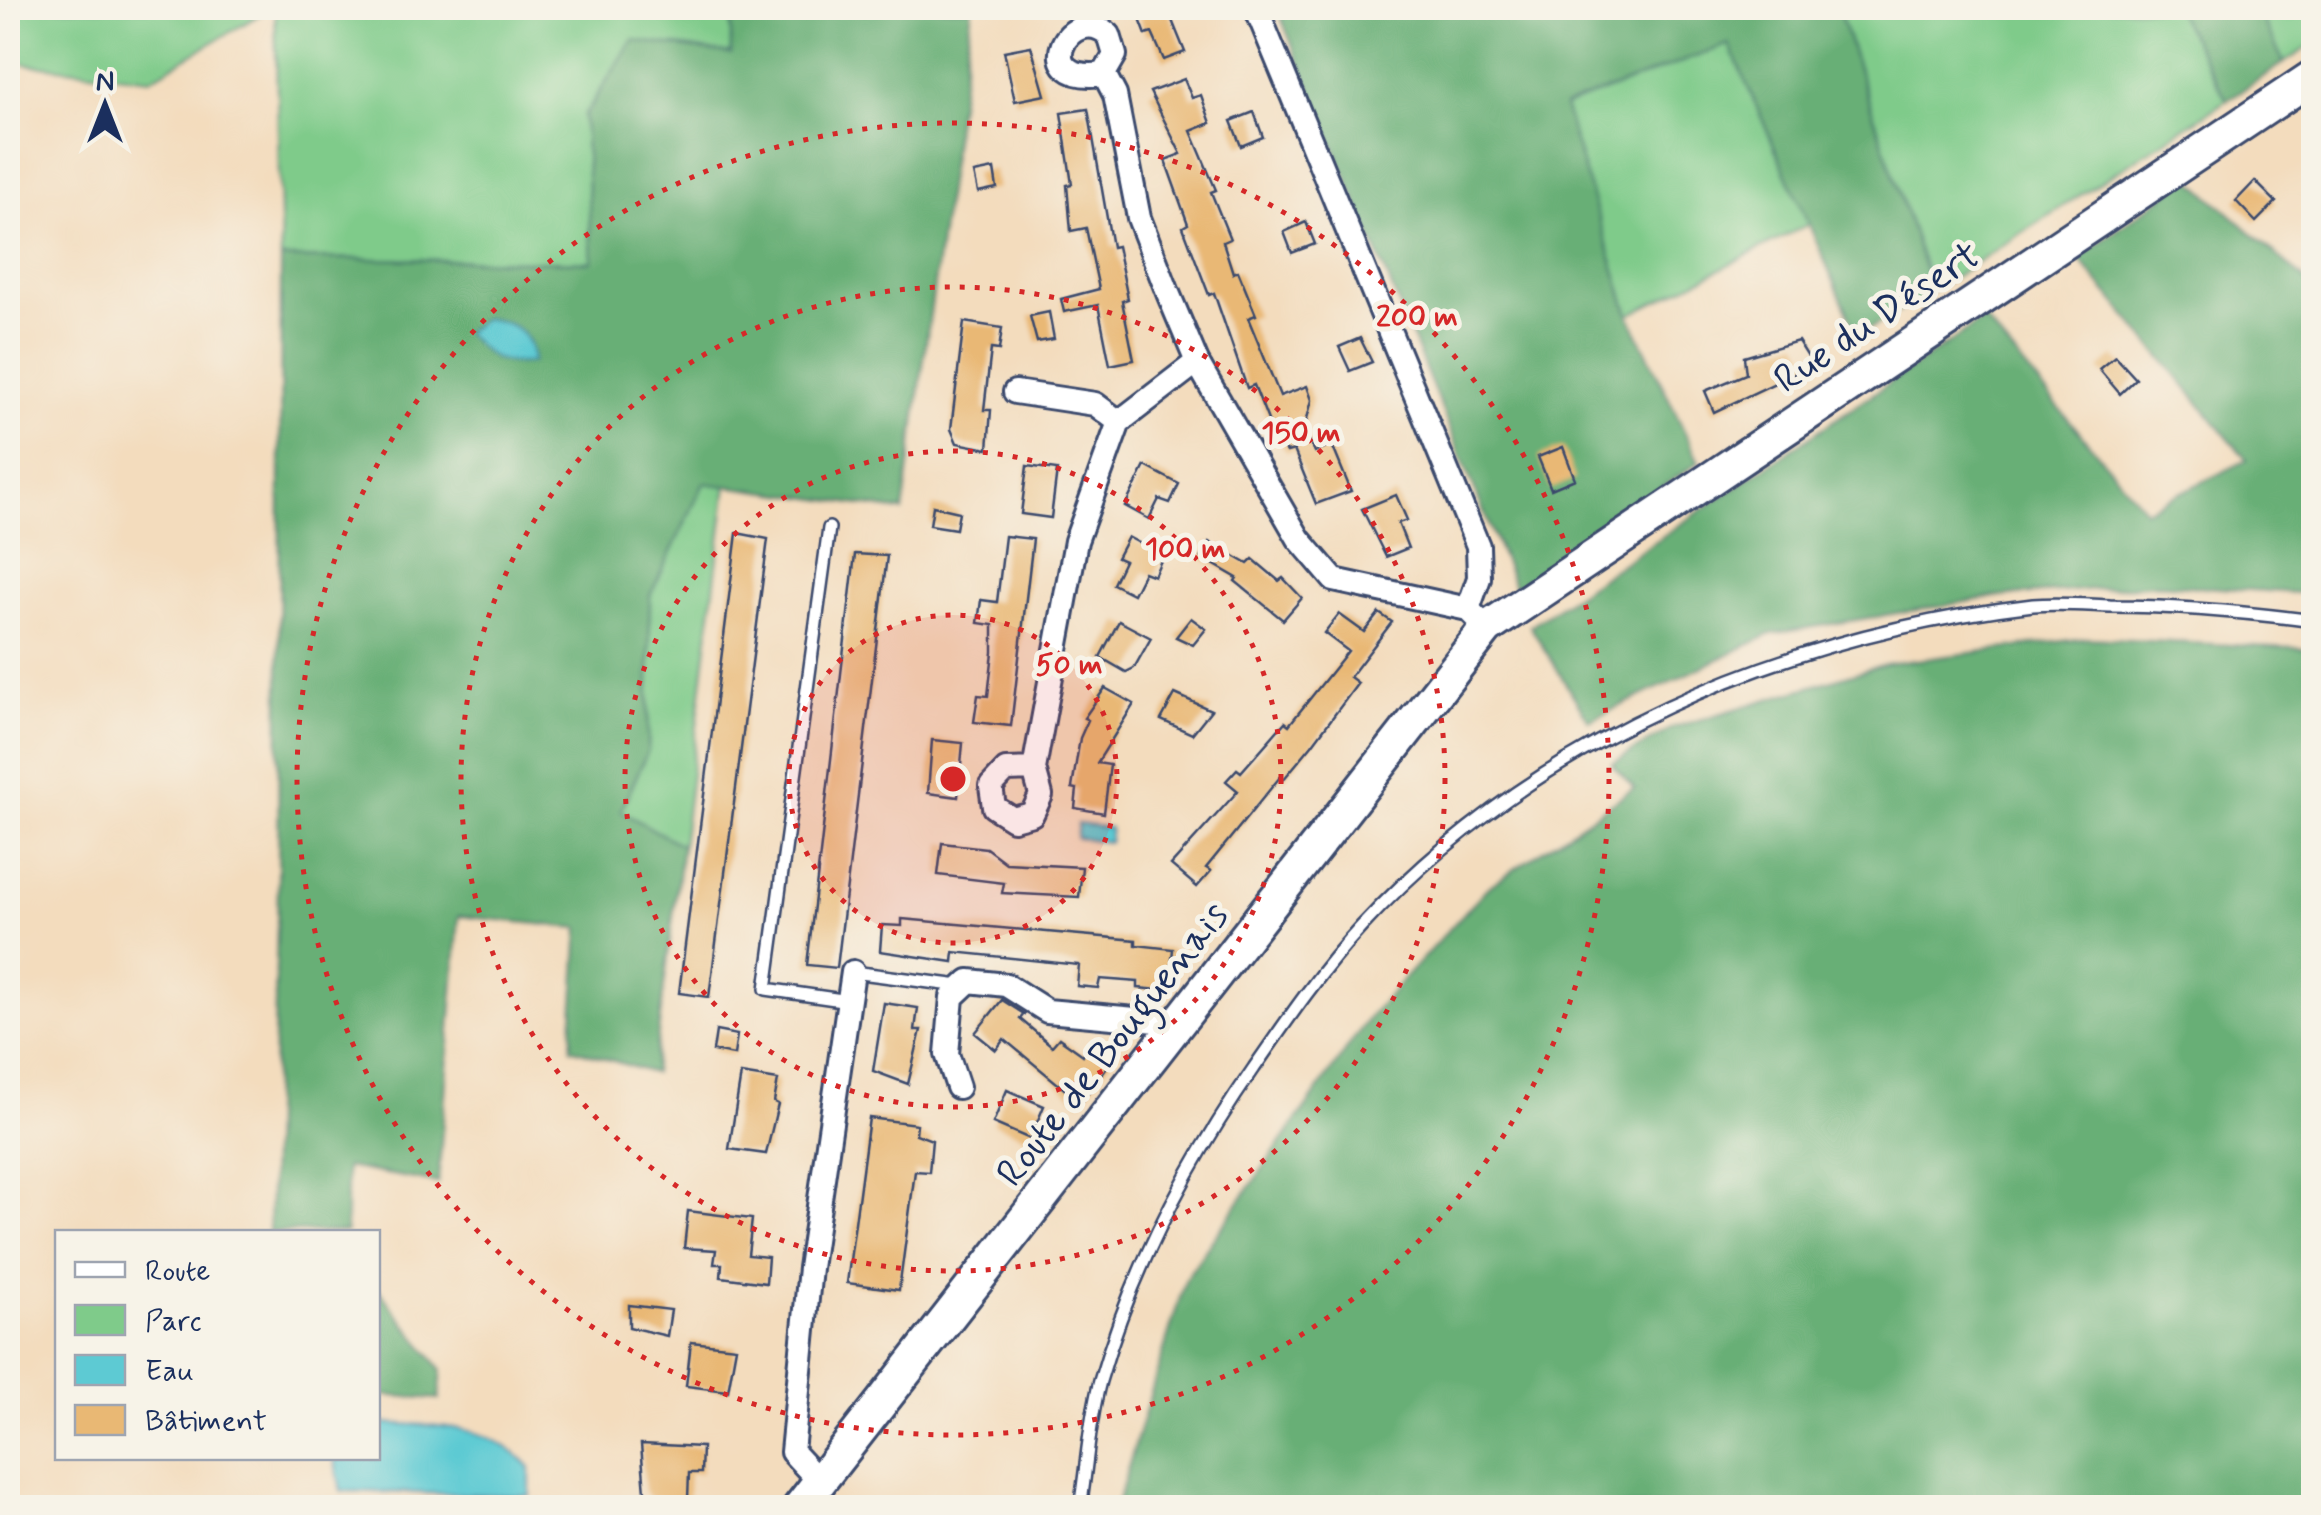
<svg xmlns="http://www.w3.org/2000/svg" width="2321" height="1515" viewBox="0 0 2321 1515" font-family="Mynerve,sans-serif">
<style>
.green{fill:#7fcb8a;stroke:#4d7d74;stroke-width:2.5}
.forest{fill:#67af76;stroke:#416f6a;stroke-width:2.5}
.water{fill:#5dcad3;stroke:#3c7c98;stroke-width:2.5}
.building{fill:#e9b874}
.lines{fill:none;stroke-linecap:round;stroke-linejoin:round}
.lane-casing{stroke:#3b496c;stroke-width:16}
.street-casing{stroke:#3b496c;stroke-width:28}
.secondary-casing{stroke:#3b496c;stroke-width:38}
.lane{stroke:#fff;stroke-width:11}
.street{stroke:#fff;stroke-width:22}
.secondary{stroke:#fff;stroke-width:32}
.ring{fill:none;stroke:#d62828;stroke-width:5;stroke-dasharray:5 10}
.labels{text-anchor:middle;stroke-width:10;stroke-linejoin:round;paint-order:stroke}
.street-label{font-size:40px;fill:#1b2f5e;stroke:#f7f3e8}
.centre{fill:#d62828;stroke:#f7f3e8;stroke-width:5}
.ring-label{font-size:30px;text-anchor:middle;font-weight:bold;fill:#d62828;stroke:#f7f3e8;stroke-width:10;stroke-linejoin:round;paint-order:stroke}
</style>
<rect width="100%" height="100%" fill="#f7f3e8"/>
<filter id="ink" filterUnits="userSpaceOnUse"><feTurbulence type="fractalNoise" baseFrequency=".01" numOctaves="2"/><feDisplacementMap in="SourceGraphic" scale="20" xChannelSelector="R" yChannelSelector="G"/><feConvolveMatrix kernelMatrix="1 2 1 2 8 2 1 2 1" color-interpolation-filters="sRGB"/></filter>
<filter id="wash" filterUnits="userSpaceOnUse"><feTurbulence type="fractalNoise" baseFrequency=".0048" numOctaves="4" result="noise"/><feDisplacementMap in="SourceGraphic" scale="40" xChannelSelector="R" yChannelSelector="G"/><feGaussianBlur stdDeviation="2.25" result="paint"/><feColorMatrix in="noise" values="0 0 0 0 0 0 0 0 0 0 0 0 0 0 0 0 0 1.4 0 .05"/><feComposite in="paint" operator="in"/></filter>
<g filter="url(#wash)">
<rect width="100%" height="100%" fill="#f3dcbd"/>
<!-- green -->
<g class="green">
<polygon points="8,8 271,8 150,79 8,62"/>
<polygon points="275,8 731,8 731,54 633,40 584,116 592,262 281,258"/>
<polygon points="1838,8 2175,8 2227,100 1932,291"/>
<polygon points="2257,8 2313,8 2313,44 2284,63"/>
<polygon points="1729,44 1809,224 1629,315 1563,107"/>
<polygon points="704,483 727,485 682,846 621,811 648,750 650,596"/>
</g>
<!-- forest -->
<g class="forest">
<polygon points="731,8 972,8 903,511 704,483 650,596 648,750 621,811 682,846 653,1073 571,1048 579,928 459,916 438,1183 346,1167 346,1232 269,1232 278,888 281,258 592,262 584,116 633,40 731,54"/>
<polygon points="1277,8 1838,8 1932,291 1858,336 1729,44 1564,106 1629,315 1699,462 1515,588"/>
<polygon points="2175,8 2257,8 2284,63 2227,100"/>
<polygon points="2189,178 2313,287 2313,594 2157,584 1995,597 1771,634 1589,721 1530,626 1984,319 2145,510 2247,460 2078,258"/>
<polygon points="2087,638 2313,649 2313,1507 1116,1507 1186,1278 1370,1016 1487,888 1634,788 1612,764 1672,728 1886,664"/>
<polygon points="378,1289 442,1370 439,1399 378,1395"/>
</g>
<!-- water -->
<g class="water">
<path d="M484 318C513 322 530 330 533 362 501 367 485 356 465 332Z"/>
<polygon points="1078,824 1110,828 1109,842 1076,838"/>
<path d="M378 1423C436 1426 487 1421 530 1467V1496L341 1491 334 1458H378Z"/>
</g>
<g id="blocks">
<!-- building -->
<g class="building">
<polygon points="1154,8 1167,8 1185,52 1164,60 1152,33 1146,35 1138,14"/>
<polygon points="1031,46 1045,95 1015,101 1004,51"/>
<polygon points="1184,79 1192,98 1201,95 1211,123 1191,131 1216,190 1211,192 1230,239 1223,242 1233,273 1238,271 1256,315 1248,318 1280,396 1307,386 1312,400 1304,430 1315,452 1332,445 1351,491 1316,504 1294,450 1287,452 1275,438 1254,385 1247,388 1214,293 1209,295 1183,227 1188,224 1165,160 1181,154 1150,92"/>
<polygon points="1088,109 1112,247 1117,246 1128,299 1122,301 1134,360 1110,365 1098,305 1064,312 1061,299 1099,289 1086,228 1071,231 1067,185 1072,184 1061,113"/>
<polygon points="1254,112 1263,137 1241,146 1231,121"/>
<polygon points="994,169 997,188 978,192 974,173"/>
<polygon points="2255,181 2276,202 2256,222 2236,201"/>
<polygon points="1306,222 1315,244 1292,253 1284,232"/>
<polygon points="1049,312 1054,339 1037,342 1030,316"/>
<polygon points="964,322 1002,328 999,350 991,349 984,410 991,410 988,449 957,443 951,429"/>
<polygon points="1360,338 1372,362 1350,371 1339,347"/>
<polygon points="1798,341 1813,365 1714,412 1705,391 1746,374 1744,357"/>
<polygon points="2115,356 2136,379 2120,394 2099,369"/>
<polygon points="1563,447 1575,479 1551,489 1538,457"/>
<polygon points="1027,466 1057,470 1051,518 1021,514"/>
<polygon points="1145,466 1179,484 1170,503 1159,499 1149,519 1125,506"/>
<polygon points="1396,495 1407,520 1398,523 1408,548 1386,557 1362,509"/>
<polygon points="933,506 959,512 956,529 930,525"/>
<polygon points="737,533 768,539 709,997 679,993"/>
<polygon points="1005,536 1033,539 1011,726 974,722 978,695 988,696 993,652 993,625 978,623 981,600 997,602"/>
<polygon points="1128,537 1163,556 1154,576 1144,572 1133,594 1113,584 1124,561 1117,558"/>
<polygon points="1209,542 1248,564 1253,559 1279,581 1283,578 1302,598 1283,620 1235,581 1237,578 1201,557"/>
<polygon points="855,554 887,556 837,968 807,965"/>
<polygon points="1379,613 1392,622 1350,677 1358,683 1312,745 1283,780 1280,777 1206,868 1211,871 1197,887 1171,865 1238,791 1226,781 1237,769 1241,772 1285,722 1289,725 1348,651 1324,633 1339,614 1364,632"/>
<polygon points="1191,618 1206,629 1193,645 1176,637"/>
<polygon points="1119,621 1151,638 1134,668 1126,672 1100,657"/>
<polygon points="1105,688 1134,704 1097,763 1110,765 1104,813 1075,808 1077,789 1072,788 1080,738 1088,720 1084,718"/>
<polygon points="1175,694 1211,710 1192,734 1161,720"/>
<polygon points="932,740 963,743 958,797 928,793"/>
<polygon points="942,843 986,848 1006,863 1082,867 1079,897 1002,893 1004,883 938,875"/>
<polygon points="902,919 1136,940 1136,945 1173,949 1170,979 1160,990 1138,988 1138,982 1100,979 1098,988 1077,986 1079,965 954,952 953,962 880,951 882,925 902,926"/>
<polygon points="1002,1000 1024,1014 1020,1019 1052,1046 1059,1038 1083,1055 1092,1042 1114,1057 1081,1103 1004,1039 996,1050 975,1033"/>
<polygon points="884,1003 918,1008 915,1030 921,1030 908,1084 873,1071"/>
<polygon points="716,1031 737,1035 734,1055 713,1051"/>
<polygon points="741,1074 778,1080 774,1102 778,1104 766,1154 729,1149"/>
<polygon points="1007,1090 1044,1106 1030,1139 993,1123"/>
<polygon points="869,1118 917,1124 916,1134 932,1140 929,1172 915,1171 899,1290 847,1283"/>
<polygon points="688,1211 752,1219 748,1255 768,1257 766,1283 721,1277 722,1264 714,1264 716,1250 684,1248"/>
<polygon points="629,1305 671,1310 667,1336 629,1327"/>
<polygon points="691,1342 736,1347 728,1391 686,1386"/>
<polygon points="641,1444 702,1447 701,1473 689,1473 688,1499 650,1497 645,1492"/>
</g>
</g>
</g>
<g filter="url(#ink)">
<use href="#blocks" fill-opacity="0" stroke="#3b496c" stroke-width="2.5"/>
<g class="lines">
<!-- lane casing -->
<g class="lane-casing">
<g id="lane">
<polyline points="829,528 766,989 849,1001"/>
<polyline points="853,972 960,986"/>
<path d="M1080 1508C1087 1466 1089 1421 1100 1381 1132 1270 1188 1163 1254 1068 1287 1020 1322 969 1362 926 1536 738 1782 635 2033 605 2058 603 2084 605 2110 606 2179 606 2245 612 2314 621"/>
</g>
</g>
<!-- street casing -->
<g class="street-casing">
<g id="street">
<polyline points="1256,8 1478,546 1479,578 1468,609"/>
<path d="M1104 74C1026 85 1070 0 1109 35L1115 55 1104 74 1115 95 1139 218 1168 293 1197 362 1299 539 1334 580 1468 609 1487 628"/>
<polyline points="1015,392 1095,404 1119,422"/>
<polyline points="1034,769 1006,770 991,786 994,807 1013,819 1032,814 1041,795 1034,769 1076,541 1119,422 1197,362"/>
<polyline points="958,1087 947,1054 952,997 969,981 1006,985 1047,1011 1157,1021 1173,1030"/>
<polyline points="819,1481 792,1452 810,1268 853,972"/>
</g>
</g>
<!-- secondary casing -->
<g class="secondary-casing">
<polyline id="secondary" points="799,1508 1487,628 2314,76"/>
</g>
<!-- lane -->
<use href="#lane" class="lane"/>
<!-- street -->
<use href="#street" class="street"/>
<!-- secondary -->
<use href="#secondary" class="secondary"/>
</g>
</g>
<!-- distance rings -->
<circle cx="953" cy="779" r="164" fill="#d62828" fill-opacity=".12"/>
<g class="ring">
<circle cx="953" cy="779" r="164"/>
<circle cx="953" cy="779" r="328"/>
<circle cx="953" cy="779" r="492"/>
<circle cx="953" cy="779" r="656"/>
</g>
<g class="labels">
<!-- street labels -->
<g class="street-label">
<text transform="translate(1876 316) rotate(-34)" y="14">Rue du Désert</text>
<text transform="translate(1111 1043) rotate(-52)" y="14">Route de Bouguenais</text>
</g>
</g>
<circle cx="953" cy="779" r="15" class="centre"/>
<g class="ring-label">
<text x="1417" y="326">200 m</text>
<text x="1301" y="442">150 m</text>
<text x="1185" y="558">100 m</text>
<text x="1069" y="674">50 m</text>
</g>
<!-- margin -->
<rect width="2321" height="1515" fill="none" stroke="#f7f3e8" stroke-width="40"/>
<!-- legend -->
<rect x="55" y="1230" width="325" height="230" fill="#f7f3e8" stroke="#9fa5b1" stroke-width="2.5"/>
<rect x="75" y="1262" width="50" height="15" fill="#ffffff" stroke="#9fa5b1" stroke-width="2.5"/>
<text x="145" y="1280" font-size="30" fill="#1b2f5e">Route</text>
<rect x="75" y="1305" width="50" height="30" fill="#7fcb8a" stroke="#9fa5b1" stroke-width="2.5"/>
<text x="145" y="1330" font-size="30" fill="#1b2f5e">Parc</text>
<rect x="75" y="1355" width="50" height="30" fill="#5dcad3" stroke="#9fa5b1" stroke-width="2.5"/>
<text x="145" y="1380" font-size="30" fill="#1b2f5e">Eau</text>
<rect x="75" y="1405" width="50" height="30" fill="#e9b874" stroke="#9fa5b1" stroke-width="2.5"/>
<text x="145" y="1430" font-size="30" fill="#1b2f5e">Bâtiment</text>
<!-- north arrow -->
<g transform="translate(105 105)" stroke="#f7f3e8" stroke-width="8" paint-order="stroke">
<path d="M0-8L18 38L0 25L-18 38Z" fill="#1b2f5e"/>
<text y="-15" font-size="28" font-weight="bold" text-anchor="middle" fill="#1b2f5e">N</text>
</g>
</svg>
